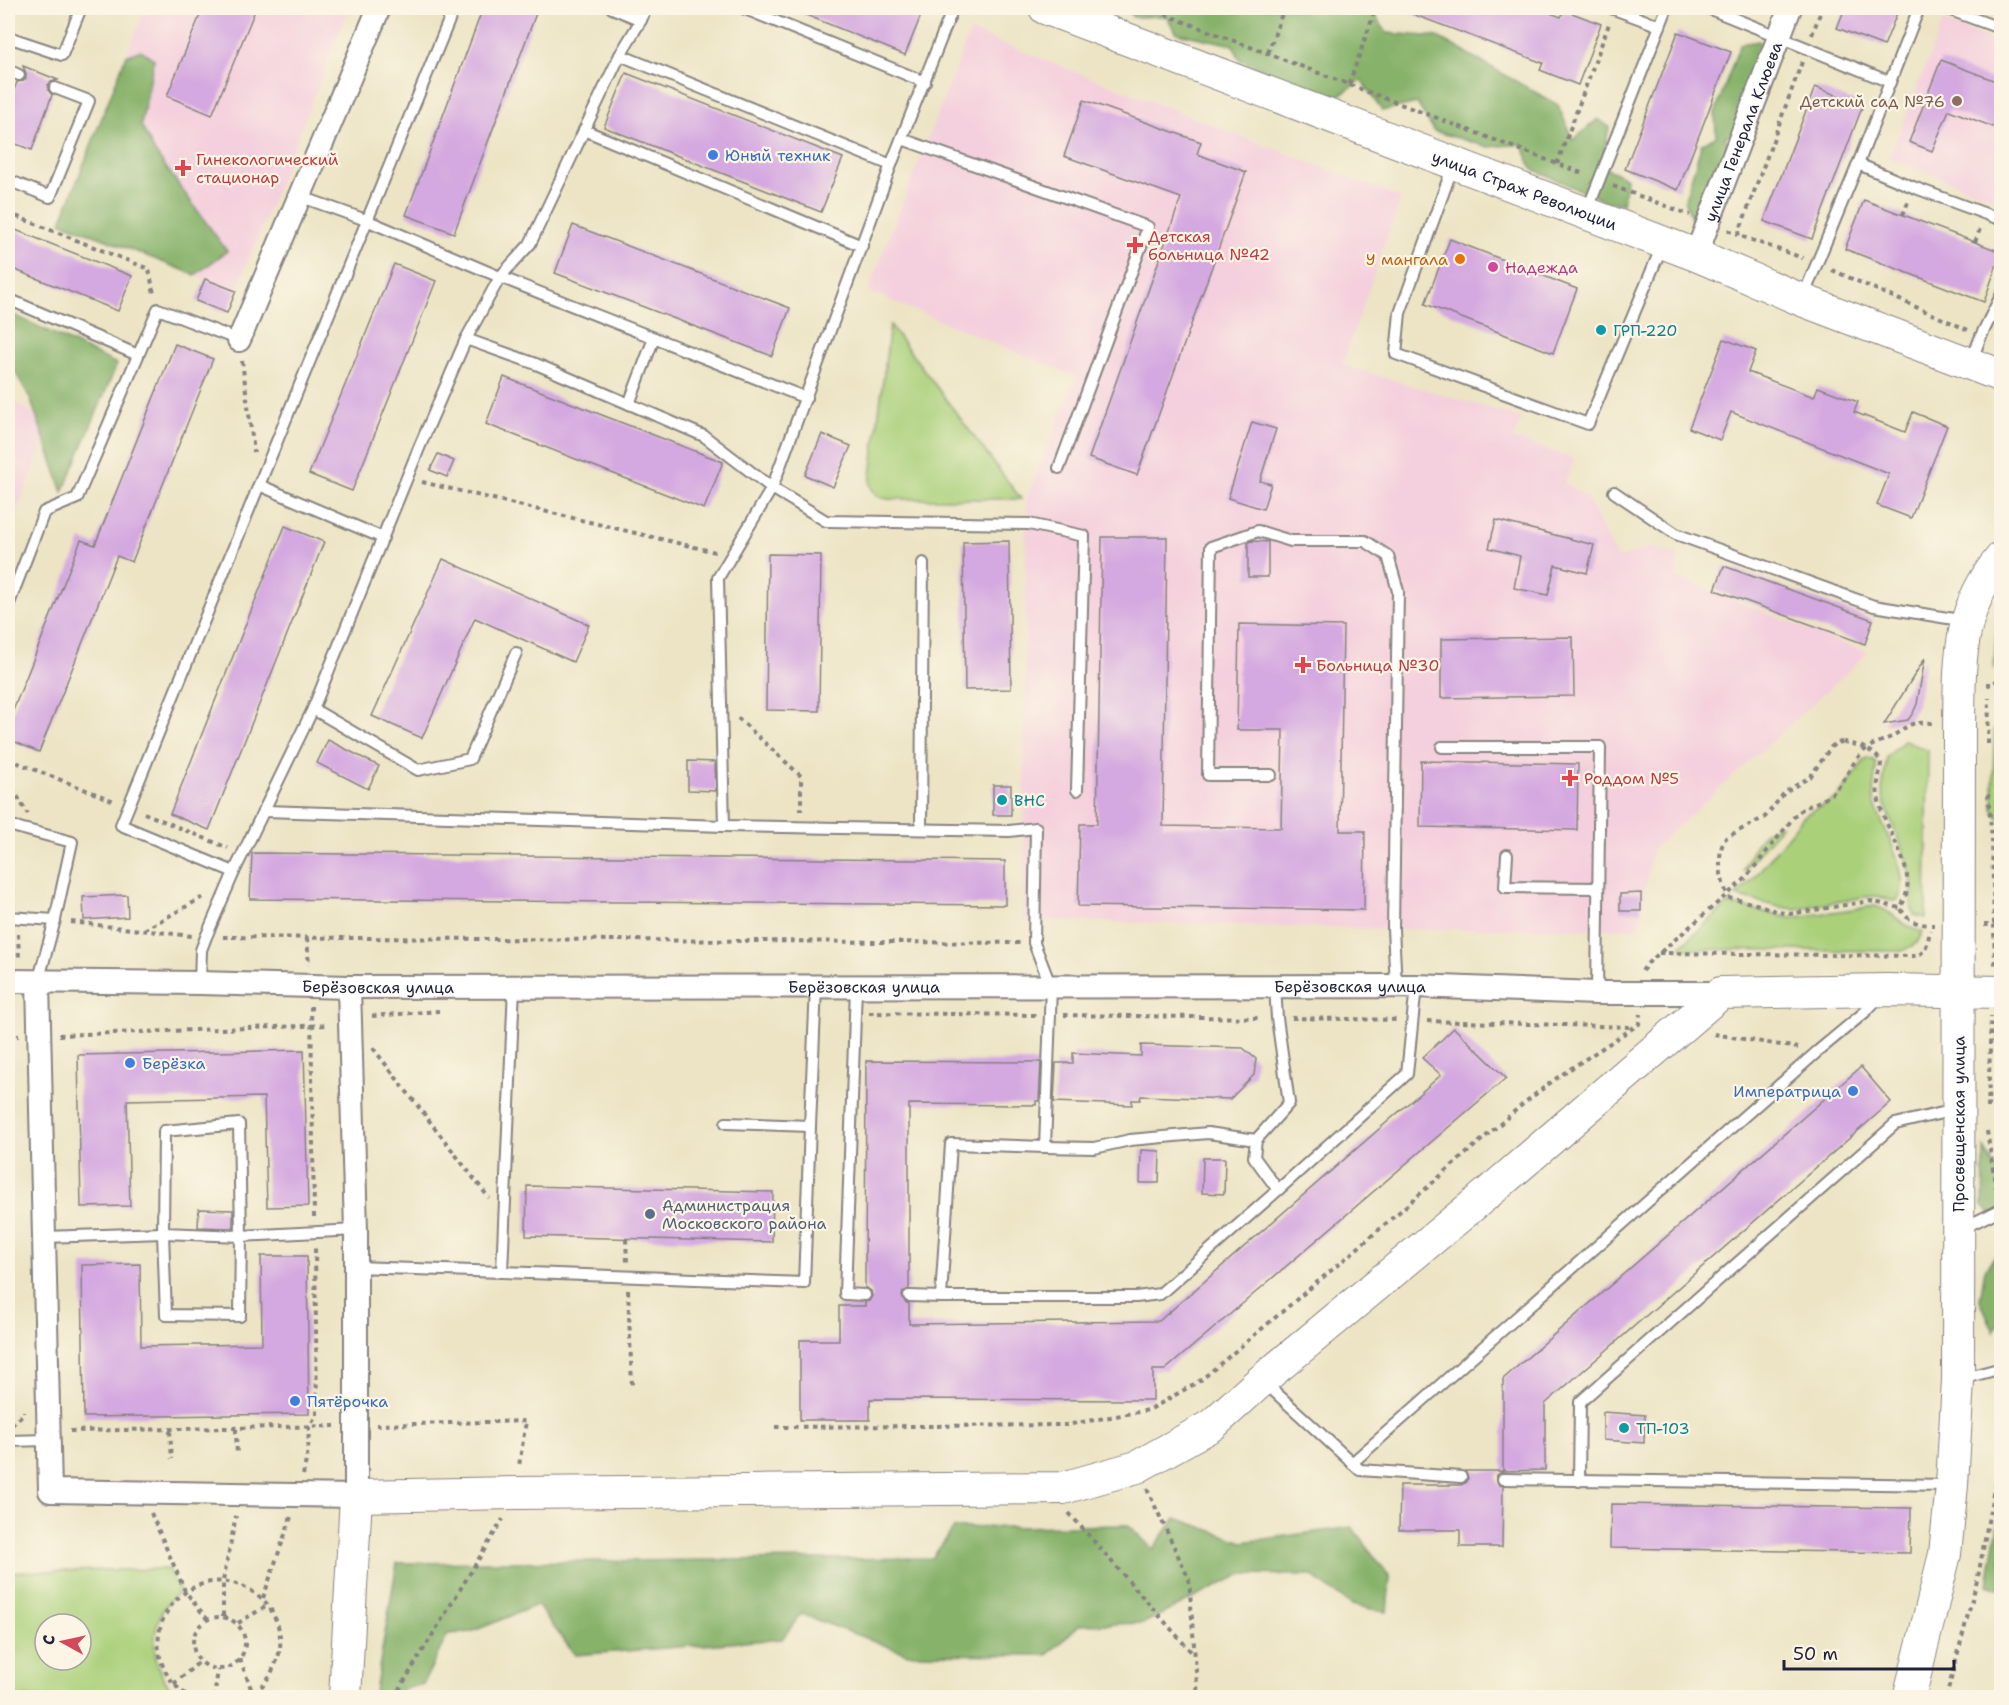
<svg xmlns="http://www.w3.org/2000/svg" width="2009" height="1705" viewBox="0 0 2009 1705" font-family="'Shantell Sans',sans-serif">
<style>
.built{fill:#f4cfdd}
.green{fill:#aad07a;stroke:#66795a;stroke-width:1.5;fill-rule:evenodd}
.forest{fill:#87b26a;stroke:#546a52;stroke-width:1.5}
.building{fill:#d4a8e0}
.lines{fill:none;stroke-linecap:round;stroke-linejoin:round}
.lane-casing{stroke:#878380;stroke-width:14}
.street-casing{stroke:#878380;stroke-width:26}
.secondary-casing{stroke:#878380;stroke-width:34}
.path{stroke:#878380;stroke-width:4;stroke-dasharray:4.5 4.5;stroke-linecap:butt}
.lane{stroke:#fff;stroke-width:10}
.street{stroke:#fff;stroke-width:22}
.secondary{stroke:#fff;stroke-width:32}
.education-dot{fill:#8d6e63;stroke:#fcf5e5;stroke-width:2}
.shop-dot{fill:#3f7fe0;stroke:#fcf5e5;stroke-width:2}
.health-dot{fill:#e0444e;stroke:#fcf5e5;stroke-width:2}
.food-dot{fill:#e8710a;stroke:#fcf5e5;stroke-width:2}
.hotel-dot{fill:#d1479c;stroke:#fcf5e5;stroke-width:2}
.culture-dot{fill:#0f9aa8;stroke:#fcf5e5;stroke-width:2}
.service-dot{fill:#5c6f8a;stroke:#fcf5e5;stroke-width:2}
.labels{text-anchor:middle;stroke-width:4.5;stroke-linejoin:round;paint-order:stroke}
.education-label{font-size:16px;fill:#785e54;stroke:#fcf5e5;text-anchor:end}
.street-label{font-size:16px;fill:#22223b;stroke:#fcf5e5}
.shop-label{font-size:16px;fill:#366cbe;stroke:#fcf5e5;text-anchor:start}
.health-label{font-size:16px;fill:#be3a42;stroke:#fcf5e5;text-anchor:start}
.food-label{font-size:16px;fill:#c56008;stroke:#fcf5e5;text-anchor:end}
.hotel-label{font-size:16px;fill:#b23c85;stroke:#fcf5e5;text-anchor:start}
.culture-label{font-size:16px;fill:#0d838f;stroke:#fcf5e5;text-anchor:start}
.service-label{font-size:16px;fill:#4e5e75;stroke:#fcf5e5;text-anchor:start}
</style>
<rect width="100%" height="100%" fill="#fcf5e5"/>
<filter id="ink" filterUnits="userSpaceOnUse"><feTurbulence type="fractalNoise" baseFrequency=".0167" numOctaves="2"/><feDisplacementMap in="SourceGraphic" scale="12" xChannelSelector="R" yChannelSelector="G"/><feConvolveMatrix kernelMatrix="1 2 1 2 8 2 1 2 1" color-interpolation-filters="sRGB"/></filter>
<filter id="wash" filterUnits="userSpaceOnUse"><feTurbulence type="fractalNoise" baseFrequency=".008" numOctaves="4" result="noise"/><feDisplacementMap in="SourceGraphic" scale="24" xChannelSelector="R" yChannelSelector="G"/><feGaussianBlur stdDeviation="1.35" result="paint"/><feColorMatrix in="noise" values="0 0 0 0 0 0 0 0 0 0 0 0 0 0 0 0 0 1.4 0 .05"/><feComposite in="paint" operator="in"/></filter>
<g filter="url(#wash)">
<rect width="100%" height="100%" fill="#ece4c4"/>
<!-- built -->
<g class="built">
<polygon points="145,8 349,8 236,291 61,222"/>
<polygon points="1943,21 2001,44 2001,201 1889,158"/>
<polygon points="970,31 1401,198 1342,365 1522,418 1513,438 1574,459 1565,483 1587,497 1617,559 1651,547 1678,555 1676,577 1868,653 1652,850 1638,929 1393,929 1024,920 1026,499 1077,377 868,291"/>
<polygon points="8,397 51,426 8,533"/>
</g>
<!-- green -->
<g class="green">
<path d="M890 325 1021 499H888C877 498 873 493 870 484Z"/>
<polygon points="2001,615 2001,665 1994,669 1997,628"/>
<polygon points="1998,728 2002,733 2001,818 1997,818 1993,808 1994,730"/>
<polygon points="1905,740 1923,749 1928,750 1926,918 1914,915 1911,904 1912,883 1906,859 1884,802 1882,790 1887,757"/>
<path d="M1869 758 1876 762C1877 775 1871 787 1874 799 1878 824 1916 878 1897 900L1892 901 1877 896 1865 897 1795 909 1780 907 1736 896 1753 879 1803 817C1813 808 1826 806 1837 797 1847 788 1855 772 1864 761Z"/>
<path d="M1781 826 1743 872C1745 863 1758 838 1766 831 1770 828 1776 827 1781 826Z"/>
<path d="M1728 904 1791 918 1875 906C1893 910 1900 927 1923 932L1917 943 1902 951 1682 949 1681 946Z"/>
<path d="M168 1569 180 1591C176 1595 171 1599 167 1604 150 1628 150 1664 170 1687 174 1691 181 1694 185 1697H8V1572ZM45 1624H81V1660H45Z"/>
</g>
<!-- forest -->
<g class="forest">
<polygon points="1126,8 1373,8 1372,11 1387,33 1438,37 1558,105 1573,140 1598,119 1609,127 1602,166 1626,178 1623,204 1604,201 1532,169 1522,144 1489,147 1434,131 1417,103 1382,111 1361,80 1338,97 1240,60 1233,45 1177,33 1166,16 1133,17"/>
<polygon points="1759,41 1768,55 1743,129 1725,137 1733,161 1714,213 1692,222 1685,199 1702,143 1716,137 1715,113 1740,44"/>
<polygon points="141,50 154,59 141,125 154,151 227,251 195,275 61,222 126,56"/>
<polygon points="8,312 117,364 63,492 30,398 8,359"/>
<polygon points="1999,1024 2001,1024 2002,1128 1998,1129"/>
<polygon points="1984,1148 2001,1179 2001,1225 1983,1206"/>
<polygon points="2001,1248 2001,1317 1994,1332 1980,1300 1985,1269"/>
<polygon points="2001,1505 2001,1589 1988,1584"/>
<polygon points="1176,1518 1243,1542 1352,1527 1390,1577 1387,1612 1352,1605 1310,1575 1242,1574 1144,1623 1079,1625 1047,1655 908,1654 801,1614 782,1639 575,1655 537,1605 471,1632 448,1634 423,1684 374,1697 397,1563 932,1558 954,1528 1128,1525 1153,1549"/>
</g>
<g id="blocks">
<!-- building -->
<g class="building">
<polygon points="203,8 256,8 212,115 167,96"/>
<polygon points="483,8 538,8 454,233 406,215"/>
<polygon points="789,8 924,8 905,55"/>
<polygon points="1399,8 1537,8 1561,17 1564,10 1601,24 1578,85 1540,70 1543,63 1399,9"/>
<polygon points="1845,8 1899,8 1884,46 1837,28"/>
<polygon points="1678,32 1731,52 1678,190 1625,169"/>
<polygon points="1941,60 2001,83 2001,130 1949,110 1932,151 1909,142"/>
<polygon points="23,66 58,80 51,82 48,85 48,90 52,95 32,150 8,141 8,88 14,90 17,82 23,81 26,79 26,74"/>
<polygon points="626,73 843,158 821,212 604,127"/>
<polygon points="1815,87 1863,105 1812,239 1764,221"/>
<polygon points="1084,100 1201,142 1197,154 1246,172 1137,475 1089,458 1181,198 1064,156"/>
<polygon points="1864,200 2001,252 1984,302 1845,249"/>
<polygon points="573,225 790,308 772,356 555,273"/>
<polygon points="8,227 132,276 118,311 8,267"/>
<polygon points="1450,239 1577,289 1553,353 1425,304"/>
<polygon points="394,264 436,281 352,491 309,474"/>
<polygon points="205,279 236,291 227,313 196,301"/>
<polygon points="1724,339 1756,351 1748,372 1814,397 1818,387 1858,402 1854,412 1905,432 1913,412 1947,426 1911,518 1877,505 1889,474 1731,412 1720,440 1689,428"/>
<polygon points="175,344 213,359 132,562 117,556 39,752 8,739 8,723 81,540 95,545"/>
<polygon points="504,377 723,462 704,509 486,424"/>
<polygon points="1252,422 1276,429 1260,481 1271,484 1263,509 1228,498"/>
<polygon points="822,434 851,446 833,487 805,475"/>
<polygon points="438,454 454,461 447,477 430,470"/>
<polygon points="1496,520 1594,545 1587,573 1555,565 1548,595 1514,588 1520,556 1489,548"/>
<polygon points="285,526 324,542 209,830 170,814"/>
<polygon points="1102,537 1167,537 1163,826 1281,828 1283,730 1237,730 1239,624 1343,626 1340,831 1365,831 1364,910 1078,906 1080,824 1097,824"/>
<polygon points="1009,541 1011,689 965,690 963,542"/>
<polygon points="1252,541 1268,542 1268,577 1248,577 1248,542"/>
<polygon points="768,554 821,555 819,711 766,710"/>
<polygon points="443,559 589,625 573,662 475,618 422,738 372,716"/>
<polygon points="1724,566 1873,620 1865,644 1715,590"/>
<polygon points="1573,637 1574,696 1441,698 1441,639"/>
<polygon points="1925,658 1917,704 1913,713 1908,720 1884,724"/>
<polygon points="328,740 379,766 368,789 317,763"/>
<polygon points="688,761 715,762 716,791 688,790"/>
<polygon points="1421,761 1578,764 1577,830 1420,827"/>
<rect x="993" y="785" width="18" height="30"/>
<polygon points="252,853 1005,861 1005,905 250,899"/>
<polygon points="1641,893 1641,911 1620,911 1620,894"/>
<polygon points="127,895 128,917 84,920 83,897"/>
<polygon points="1454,1028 1506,1078 1165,1370 1153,1370 1153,1400 870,1399 870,1420 800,1420 800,1340 839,1340 839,1306 865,1306 865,1302 869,1301 872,1296 871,1291 865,1287 866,1061 1041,1062 1039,1101 1036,1101 1036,1105 909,1104 909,1289 903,1292 902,1296 905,1302 909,1304 909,1324 1159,1321 1441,1075 1422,1058"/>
<polygon points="1141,1045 1243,1048 1256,1059 1254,1075 1230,1099 1141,1096 1140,1100 1132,1100 1132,1105 1054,1102 1056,1063 1073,1063 1073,1053 1141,1056"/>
<polygon points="304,1050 308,1206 267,1207 264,1097 127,1100 130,1206 81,1207 78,1055"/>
<polygon points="1861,1067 1891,1102 1545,1404 1545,1470 1503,1471 1503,1379"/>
<polygon points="1141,1150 1160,1151 1159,1183 1140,1183"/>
<polygon points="1203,1158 1225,1158 1224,1194 1202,1193"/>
<polygon points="527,1186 773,1192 772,1242 526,1236"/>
<polygon points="199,1209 233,1210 233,1228 198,1227"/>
<polygon points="261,1256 307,1256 309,1414 84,1417 82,1265 140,1264 141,1346 262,1344"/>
<polygon points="1603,1412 1645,1415 1644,1443 1603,1440"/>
<polygon points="1465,1471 1503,1471 1497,1475 1496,1479 1499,1485 1503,1486 1502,1547 1460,1547 1460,1530 1399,1530 1400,1485 1461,1485 1467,1482 1468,1478"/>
<polygon points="1611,1504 1911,1508 1910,1553 1610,1548"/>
</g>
</g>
</g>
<g filter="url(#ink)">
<use href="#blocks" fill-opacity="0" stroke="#878380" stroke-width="1.5"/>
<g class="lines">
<!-- lane casing -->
<g class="lane-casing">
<g id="lane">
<polyline points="612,8 641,20"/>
<polyline points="743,8 925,82"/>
<polyline points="1611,8 1660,26"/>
<polyline points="1708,8 1890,82 1919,8"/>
<polyline points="1945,8 2002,29"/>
<polyline points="8,37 62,55 81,8"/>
<polyline points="8,70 19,75"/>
<polyline points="584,130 862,246"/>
<polyline points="902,139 1148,227 1059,468"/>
<polyline points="1858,164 1890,82"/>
<polyline points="891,165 953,8"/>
<polyline points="1453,166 1400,313 1396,354 1588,424 1662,246"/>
<polyline points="8,180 50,197 89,101 55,88"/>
<polyline points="299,196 366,220 500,277 806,398"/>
<polyline points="1587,211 1667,8"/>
<polyline points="1803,297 1858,164 1913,187 2002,220"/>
<polyline points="8,299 138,355"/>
<polyline points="466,339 536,364 704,436 772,488 891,165 620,55"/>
<polyline points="1971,362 1981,336 2002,294"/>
<polyline points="629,404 654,338"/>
<polyline points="259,485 454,8"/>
<polyline points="1614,492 1676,534 1874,606 1966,621"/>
<polyline points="8,606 44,512 77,498 158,309 239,340"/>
<polyline points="313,709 418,770 470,759 516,653"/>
<polyline points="1442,747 1600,747 1597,993"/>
<polyline points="1271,775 1208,775 1211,547 1258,531 1291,541 1365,541 1388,556 1398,591 1393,929 1396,986"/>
<polyline points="265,811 724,826 1009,831 1036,828 1034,943 1051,987 1045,1147 951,1144 941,1297 1136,1297 1160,1294 1278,1190 1254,1157 1256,1140 1289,1103 1277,1018 1275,987"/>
<polyline points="8,825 72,842 55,920 38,982"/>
<polyline points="724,826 718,578 772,488 826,521 1029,524 1084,536 1077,790"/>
<polyline points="921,829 923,563"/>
<polyline points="1507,855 1505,887 1598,888"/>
<polyline points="234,872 121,825 259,485 383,538"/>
<polyline points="8,917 55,920"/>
<polyline points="200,983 201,950 206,937 234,872 313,709 419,448 466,339 500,277 530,244 620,55 641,20 646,8"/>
<polyline points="856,987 845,1294 865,1295"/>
<polyline points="726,1123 810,1126 816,987"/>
<polygon points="239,1124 241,1236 240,1316 166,1315 163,1233 164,1131"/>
<polyline points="1045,1147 1094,1148 1130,1140 1208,1133 1256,1140"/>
<polyline points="1278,1190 1407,1074 1416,986"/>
<polyline points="1961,1229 2002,1209"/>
<polyline points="44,1237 163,1233 241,1236 356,1230"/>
<polyline points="356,1267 502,1272 514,986"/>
<polyline points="502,1272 804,1283 810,1126"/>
<polyline points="909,1296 941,1297"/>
<polyline points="1961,1379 2002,1368"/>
<polyline points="1264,1382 1360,1470 1461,1477"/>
<polyline points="8,1441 49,1440"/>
<polyline points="1352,1463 1818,1051 1865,1012 1880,996"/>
<polyline points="1503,1479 1950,1485"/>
<polyline points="1579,1481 1580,1402 1895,1124 1955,1110"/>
</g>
</g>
<!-- street casing -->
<g class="street-casing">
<g id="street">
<path id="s1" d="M1696 255 1790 8"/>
<polyline points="239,340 379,8"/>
<path id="s2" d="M8 981 200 983 349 987 1416 986 1597 993H1721"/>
<polyline points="38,982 50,1491 356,1496 356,1230 349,987"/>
</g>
</g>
<!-- secondary casing -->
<g class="secondary-casing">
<g id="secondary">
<path id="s3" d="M1045 8 1696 255 1802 300 2002 376"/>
<polyline points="345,1698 356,1496 515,1493 1063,1488 1137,1467 1212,1425 1262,1380 1494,1188 1721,993 1886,990 2002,992"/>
<path id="s4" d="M1909 1698 1945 1554 1952 1485 1958 1380 1959 730C1960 663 1956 611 2002 557"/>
</g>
</g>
<!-- path -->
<g class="path">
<polyline points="1148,8 1584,174"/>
<polyline points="1277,8 1283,10 1292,8"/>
<polyline points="1812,35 1822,8"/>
<polyline points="1268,53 1284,8"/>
<polyline points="1802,62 1738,235 1803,258"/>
<polyline points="1349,84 1376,8"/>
<polyline points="1557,164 1609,24"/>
<polyline points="1613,186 1690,215"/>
<polyline points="8,213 149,269 154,294"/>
<polyline points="1903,215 1908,202"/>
<polyline points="1728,230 1738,235"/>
<polyline points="1975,242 1980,229"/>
<polyline points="1832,270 1968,330"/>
<polyline points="242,361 254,452"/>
<polyline points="422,482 715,552"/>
<polyline points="1989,682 1989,685 2002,678"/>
<polyline points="738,718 801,776 801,811"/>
<path d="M1843 742C1855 744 1877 750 1881 763 1880 774 1876 785 1878 796 1883 832 1924 872 1900 908L1870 901 1790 914 1778 912 1760 905 1730 898C1720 886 1715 849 1727 837L1765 817 1785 792 1810 777 1831 747 1836 743Z"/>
<polyline points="1988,744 1989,698"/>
<polyline points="8,759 114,801"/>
<polyline points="8,781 28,814"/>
<polyline points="1988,794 1992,839 1994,925"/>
<polyline points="144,813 228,848"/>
<polyline points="1993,903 2002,903"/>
<path d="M1901 909C1908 922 1919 925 1934 925"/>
<polyline points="71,922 192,936"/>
<polyline points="1984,925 1994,925 1995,967"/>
<polyline points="144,930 205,896"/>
<polyline points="18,934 19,959"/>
<polyline points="223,937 1020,943"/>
<polyline points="307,938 309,965"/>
<path d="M1659 953 1917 956C1927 951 1928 941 1930 930"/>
<path d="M1642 971 1648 963 1745 879 1798 812C1810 804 1825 801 1835 791 1846 779 1853 760 1866 749 1873 744 1883 741 1891 737 1912 724 1907 722 1934 723"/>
<polyline points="311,1006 314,1217"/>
<polyline points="869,1013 1036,1015"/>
<polyline points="1064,1015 1261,1018"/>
<polyline points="372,1016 439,1011"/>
<polyline points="1292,1018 1399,1020"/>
<polyline points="1427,1021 1632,1027"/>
<polyline points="1714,1034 1798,1048"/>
<polyline points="59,1035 328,1025"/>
<polyline points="8,1036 19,1036"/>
<polyline points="373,1048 489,1198"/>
<polyline points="1988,1108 1991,1017"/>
<polyline points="1987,1131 1997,1194"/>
<polyline points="626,1239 627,1262"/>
<polyline points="628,1290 632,1386"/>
<polyline points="12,1425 24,1413 24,1411"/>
<polyline points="376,1425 526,1421 519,1466"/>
<polyline points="775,1427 1066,1425 1149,1410 1201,1380 1359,1247 1524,1103 1558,1077 1639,1024 1640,1014"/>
<polyline points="236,1429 237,1456"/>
<polyline points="70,1431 335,1426"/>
<polyline points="170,1431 172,1459"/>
<polyline points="303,1475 308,1451 309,1427 317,1415 315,1246"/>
<polyline points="1147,1489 1189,1579 1198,1698"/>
<polyline points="151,1513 185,1591 207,1619"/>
<polyline points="1069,1513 1193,1654"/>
<polyline points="263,1598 291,1517"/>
<polyline points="223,1616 223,1581 236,1516"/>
<circle cx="219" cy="1643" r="26"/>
<polyline points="238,1623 268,1605"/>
<polyline points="240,1659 253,1694"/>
<polyline points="174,1684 199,1662"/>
<path d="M194 1698C177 1692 164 1674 160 1657 148 1603 207 1561 253 1592 258 1595 263 1599 267 1604 271 1608 273 1615 276 1620 281 1632 282 1648 277 1660 271 1676 262 1690 246 1698"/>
<polyline points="214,1698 218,1670"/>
<polyline points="394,1698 503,1519"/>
<polyline points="1946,1698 1978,1577 2000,1455 2002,1407"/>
</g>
<!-- lane -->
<use href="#lane" class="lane"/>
<!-- street -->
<use href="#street" class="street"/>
<!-- secondary -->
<use href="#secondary" class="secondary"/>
</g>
</g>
<!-- markers -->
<circle class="education-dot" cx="1957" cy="101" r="6"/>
<g class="shop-dot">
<circle cx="713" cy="155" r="6"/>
<circle cx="130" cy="1063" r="6"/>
<circle cx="1853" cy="1091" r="6"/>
<circle cx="295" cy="1401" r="6"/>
</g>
<g class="health-dot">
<path d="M180 159h6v6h6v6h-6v6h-6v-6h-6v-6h6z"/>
<path d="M1132 236h6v6h6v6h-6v6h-6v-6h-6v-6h6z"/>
<path d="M1300 656h6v6h6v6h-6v6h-6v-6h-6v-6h6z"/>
<path d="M1567 769h6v6h6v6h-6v6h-6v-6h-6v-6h6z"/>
</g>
<circle class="food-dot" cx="1460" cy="259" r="6"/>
<circle class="hotel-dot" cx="1493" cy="267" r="6"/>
<g class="culture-dot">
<circle cx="1601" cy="330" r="6"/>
<circle cx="1002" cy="800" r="6"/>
<circle cx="1624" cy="1428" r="6"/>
</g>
<circle class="service-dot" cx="650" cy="1214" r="6"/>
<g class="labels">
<!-- education labels -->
<g class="education-label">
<text x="1945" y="107">Детский сад №76</text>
</g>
<!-- street labels -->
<g class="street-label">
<text dy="6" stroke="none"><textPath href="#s1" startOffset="132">улица Генерала Клюева</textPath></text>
<text dy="6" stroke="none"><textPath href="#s3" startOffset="513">улица Страж Революции</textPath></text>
<text dy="6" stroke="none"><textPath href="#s2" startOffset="370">Берёзовская улица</textPath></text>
<text dy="6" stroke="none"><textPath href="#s2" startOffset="856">Берёзовская улица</textPath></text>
<text dy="6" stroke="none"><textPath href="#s2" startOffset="1342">Берёзовская улица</textPath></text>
<text dy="6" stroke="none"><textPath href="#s4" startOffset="579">Просвещенская улица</textPath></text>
</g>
<!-- shop labels -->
<g class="shop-label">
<text x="725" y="161">Юный техник</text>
<text x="142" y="1069">Берёзка</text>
<text x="1841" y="1097" text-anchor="end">Императрица</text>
<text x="307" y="1407">Пятёрочка</text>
</g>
<!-- health labels -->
<g class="health-label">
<text x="196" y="165">Гинекологический<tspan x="196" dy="18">стационар</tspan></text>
<text x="1148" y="242">Детская<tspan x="1148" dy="18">больница №42</tspan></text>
<text x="1316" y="671">Больница №30</text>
<text x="1584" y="784">Роддом №5</text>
</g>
<!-- food labels -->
<g class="food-label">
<text x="1448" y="265">У мангала</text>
</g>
<!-- hotel labels -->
<g class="hotel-label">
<text x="1505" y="273">Надежда</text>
</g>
<!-- culture labels -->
<g class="culture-label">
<text x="1613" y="336">ГРП-220</text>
<text x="1014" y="806">ВНС</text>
<text x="1636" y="1434">ТП-103</text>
</g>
<!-- service labels -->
<g class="service-label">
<text x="662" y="1211">Администрация<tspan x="662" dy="18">Московского района</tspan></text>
</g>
</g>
<!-- margin -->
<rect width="2009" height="1705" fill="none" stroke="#fcf5e5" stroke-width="30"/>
<!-- north arrow -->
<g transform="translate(63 1642) rotate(278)"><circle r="28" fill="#fcf5e5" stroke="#a5a1a1" stroke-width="1.5"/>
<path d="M0-4.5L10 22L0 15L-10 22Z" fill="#d1495b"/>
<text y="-9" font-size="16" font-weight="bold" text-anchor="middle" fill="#22223b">С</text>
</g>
<!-- scale -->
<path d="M1784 1660v9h170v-9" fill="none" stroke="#22223b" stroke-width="3"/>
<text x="1793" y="1660" font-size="18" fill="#22223b" stroke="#fcf5e5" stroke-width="4.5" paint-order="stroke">50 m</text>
</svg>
